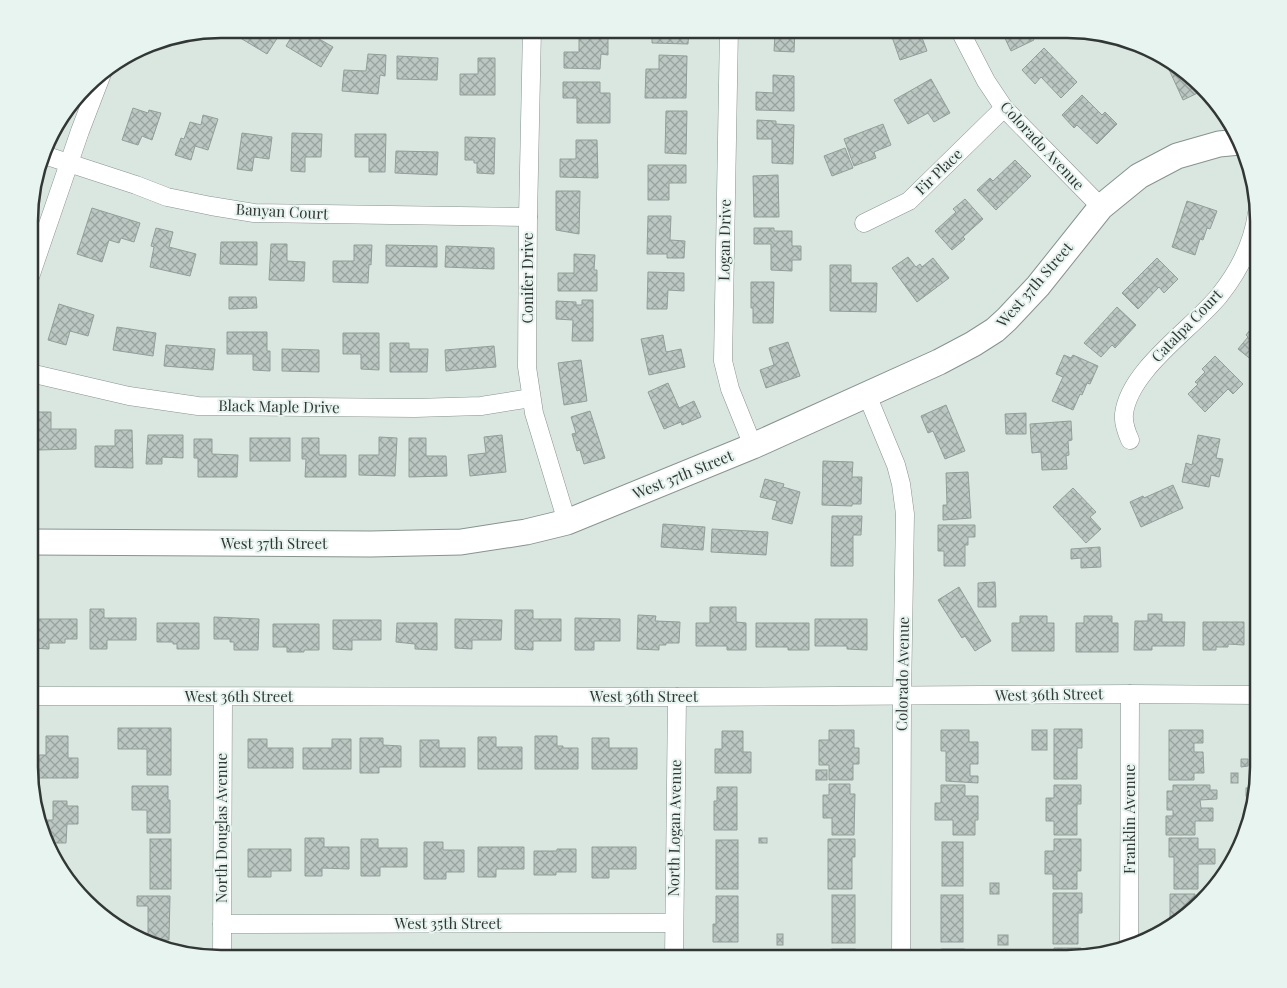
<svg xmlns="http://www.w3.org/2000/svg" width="1287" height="988" viewBox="0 0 1287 988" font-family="'Playfair Display',serif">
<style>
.building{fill:url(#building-cross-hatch);stroke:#929e99}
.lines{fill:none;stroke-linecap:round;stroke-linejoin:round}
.street-casing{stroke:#87938e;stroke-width:19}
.secondary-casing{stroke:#87938e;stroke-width:27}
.street{stroke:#fff;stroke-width:18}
.secondary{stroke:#fff;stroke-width:25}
.labels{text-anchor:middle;stroke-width:4;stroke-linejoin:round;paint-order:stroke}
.street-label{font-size:15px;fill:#323735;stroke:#e7f4ef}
.rim{fill:none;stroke:#323735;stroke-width:2.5}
</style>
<defs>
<pattern id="building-cross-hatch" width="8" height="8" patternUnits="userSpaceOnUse" patternTransform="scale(1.25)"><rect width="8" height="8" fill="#bbc7c2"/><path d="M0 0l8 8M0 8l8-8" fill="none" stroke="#99a29e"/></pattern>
</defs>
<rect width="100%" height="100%" fill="#dae7e1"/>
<!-- building -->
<g class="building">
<polygon points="241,29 283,29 267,54 237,36"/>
<polygon points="296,29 302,29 333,47 321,67 286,46"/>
<polygon points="579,29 608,29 608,55 601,54 600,69 564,68 564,52 579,52"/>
<polygon points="652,29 689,29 688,44 652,43"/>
<polygon points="758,29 795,29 794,52 774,51 775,34 758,33"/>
<polygon points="885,29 914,29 917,36 921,35 927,51 900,60 891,34 887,35"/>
<polygon points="997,29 1028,29 1034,40 1011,51 1003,34 1000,36"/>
<polygon points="1044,48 1077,82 1061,98 1041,77 1035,84 1022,70"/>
<polygon points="368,54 386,55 385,76 380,75 378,94 342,91 344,70 366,71"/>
<polygon points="659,55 687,56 686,98 645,98 646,69 659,69"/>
<polygon points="397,56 438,58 437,80 397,79"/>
<polygon points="478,58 495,58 495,95 460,95 460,74 478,74"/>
<polygon points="1169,62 1193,76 1204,90 1183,100 1166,63"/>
<polygon points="773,75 794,76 794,111 756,110 756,92 773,93"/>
<polygon points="931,79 950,113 934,122 928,113 908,124 894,100"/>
<polygon points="563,82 600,82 600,93 610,93 610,123 577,123 577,98 563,98"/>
<polygon points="1082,95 1102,115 1105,112 1117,124 1097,144 1077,125 1074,128 1062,115"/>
<polygon points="133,108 148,113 149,110 161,113 152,140 142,136 138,145 122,140"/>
<polygon points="666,111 687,111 686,154 665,153"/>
<polygon points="203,115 218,119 208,150 195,146 191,160 175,155 181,138 184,139 190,122 201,125"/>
<polygon points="757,120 776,121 776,124 794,125 793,164 772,163 772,139 757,139"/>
<polygon points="883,124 891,145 874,152 876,158 854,166 844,139"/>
<polygon points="242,133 272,137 269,159 254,157 252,171 237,169"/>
<polygon points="292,133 322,134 321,157 305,157 305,172 291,171"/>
<polygon points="355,134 386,134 385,172 369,172 369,157 355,157"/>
<polygon points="465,137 495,138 494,174 477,173 477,163 474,163 474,160 465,160"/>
<polygon points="576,140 597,140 598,178 560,177 560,159 576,159"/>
<polygon points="845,148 853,168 832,176 824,156"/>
<polygon points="396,151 438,152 437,175 395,173"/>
<polygon points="1015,160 1031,176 996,210 977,190 990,178 993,181"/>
<polygon points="648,165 686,165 686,183 669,183 669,200 648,200"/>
<polygon points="778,175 779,217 754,217 753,176"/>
<polygon points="556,191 580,191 579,234 556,230"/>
<polygon points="965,199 983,219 963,237 965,239 952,250 935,231 956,212 953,209"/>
<polygon points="1187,201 1217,211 1210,229 1207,228 1203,240 1200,239 1195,255 1172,247"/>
<polygon points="92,208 140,223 134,242 121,238 119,243 109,240 102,262 77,254"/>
<polygon points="648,216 671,216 670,240 685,241 684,258 667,258 667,254 647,254"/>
<polygon points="156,228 173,232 169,247 196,254 190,276 150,267 154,247 151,246"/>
<polygon points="754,228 774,228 774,231 792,231 792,246 801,246 801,260 792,260 792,271 771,270 771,244 754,244"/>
<polygon points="221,242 257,242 257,265 220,264"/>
<polygon points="271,244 287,244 287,261 305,262 304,281 269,280"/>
<polygon points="354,245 372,245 371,265 369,264 368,283 333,282 333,261 354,261"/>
<polygon points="386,245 437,246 437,267 386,266"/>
<polygon points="446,246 494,248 494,269 445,267"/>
<polygon points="574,254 595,255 594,270 597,270 597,291 558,291 558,273 574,273"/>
<polygon points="908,257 916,267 920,264 922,267 933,258 949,278 917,302 892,268"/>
<polygon points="1157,258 1178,279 1164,293 1159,287 1138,309 1122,293"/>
<polygon points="830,265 851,265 851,283 877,283 876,312 830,311"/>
<polygon points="648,272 684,273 684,291 668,290 667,309 647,309"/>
<polygon points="751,282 774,282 773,323 753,323 753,308 751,308"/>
<polygon points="229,297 256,297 257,308 229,309"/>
<polygon points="582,300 593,300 593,341 572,341 573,320 556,319 556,301 576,302 576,305 582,305"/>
<polygon points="59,304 94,315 88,336 70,331 66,345 48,340"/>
<polygon points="1117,307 1136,325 1115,348 1112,345 1101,357 1084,343"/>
<polygon points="1258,313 1258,365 1238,349 1248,337 1246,335 1254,325 1250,323"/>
<polygon points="117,327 156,333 153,356 113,350"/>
<polygon points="227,332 267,332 267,351 270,351 270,371 253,370 253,354 227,354"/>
<polygon points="343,333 379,333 379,370 361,369 361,354 343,354"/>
<polygon points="663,335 666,352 681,349 685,367 649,375 641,339"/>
<polygon points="788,342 800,376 766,388 760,370 774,365 769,348"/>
<polygon points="390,343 409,343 409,349 428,349 427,372 390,372"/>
<polygon points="166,345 215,349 213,370 164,366"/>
<polygon points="494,346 496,367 446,371 445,350"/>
<polygon points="282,349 319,350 319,372 282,371"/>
<polygon points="1064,355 1071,358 1073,355 1098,366 1090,384 1087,383 1082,395 1080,394 1073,410 1052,401 1063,377 1056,374"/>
<polygon points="1215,356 1243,384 1233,394 1228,389 1205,412 1188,394 1198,384 1195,382 1205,372 1202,369"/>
<polygon points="581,360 587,401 564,405 558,363"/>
<polygon points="668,383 679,408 694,401 701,417 682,425 681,422 664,429 648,392"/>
<polygon points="946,405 965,451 945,459 933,431 928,433 921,416"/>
<polygon points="590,411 605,458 584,464 580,450 577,451 572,434 576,433 571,417"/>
<polygon points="32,412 51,412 51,429 76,429 76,449 38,450 38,432 32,432"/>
<polygon points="1026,413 1026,434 1006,434 1005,414"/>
<polygon points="1071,421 1072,440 1068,441 1069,455 1066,456 1067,469 1042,470 1041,452 1032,453 1030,424"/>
<polygon points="115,430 132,430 133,468 95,467 95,446 115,446"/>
<polygon points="148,435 183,435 183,458 162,457 162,464 146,464"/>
<polygon points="502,435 506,472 470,476 468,455 486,453 484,437"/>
<polygon points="1198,435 1220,439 1216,458 1223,459 1219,477 1211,475 1209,487 1182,482 1186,463 1192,465"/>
<polygon points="379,437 397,438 395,476 359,475 359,455 379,455"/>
<rect x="250" y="438" width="40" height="23"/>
<polygon points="302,438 319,438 319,455 346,455 346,477 305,477 306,459 302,459"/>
<polygon points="409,438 426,438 426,456 446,456 447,476 409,477"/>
<polygon points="194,439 212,439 212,454 238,455 237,477 198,477 198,458 194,458"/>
<polygon points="823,461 853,462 852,477 862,477 861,504 852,504 852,506 822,505"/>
<polygon points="968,472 971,518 943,520 943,505 947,505 946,473"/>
<polygon points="765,479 784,484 783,487 800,492 792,524 772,519 777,501 760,497"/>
<polygon points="1173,485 1183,508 1141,527 1130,502 1143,496 1144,498"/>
<polygon points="1073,488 1096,512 1090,517 1101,529 1086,543 1053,507"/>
<polygon points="832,516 862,516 861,535 853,535 853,566 831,566"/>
<polygon points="663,524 705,527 703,550 661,547"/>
<polygon points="938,525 975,525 975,537 968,537 968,545 965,545 965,566 944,566 944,551 938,551"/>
<polygon points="712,529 768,532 766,555 711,552"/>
<polygon points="1100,547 1101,567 1081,568 1081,558 1071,559 1071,549"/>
<polygon points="995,582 996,607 978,607 978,583"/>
<polygon points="959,587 991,641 975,651 965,636 962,638 938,600"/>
<polygon points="710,607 736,607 736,622 746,623 746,650 727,650 727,646 696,646 696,623 710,623"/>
<polygon points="90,609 104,609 104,618 136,618 136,640 107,640 107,649 90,649"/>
<polygon points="515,610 533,610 533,619 561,619 561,641 533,641 533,650 515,649"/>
<polygon points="1148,614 1162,614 1162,622 1185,622 1184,646 1152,646 1152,650 1134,650 1135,621 1148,621"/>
<polygon points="638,615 656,616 655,621 680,622 679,643 666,643 666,645 659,645 659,650 637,649"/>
<polygon points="1020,616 1047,616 1047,623 1054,623 1054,651 1012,651 1012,623 1020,623"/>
<polygon points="1084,616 1112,616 1112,623 1118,623 1118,652 1076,652 1076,623 1084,623"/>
<polygon points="214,617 259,619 258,650 234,650 234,642 230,642 230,639 214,639"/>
<polygon points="575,618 620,619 620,641 594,641 594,650 575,650"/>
<polygon points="32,619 77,619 77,639 65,639 65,643 49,643 49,649 32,648"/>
<polygon points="455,619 502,620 501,640 472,640 472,649 455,648"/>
<polygon points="815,619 867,619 867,650 847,649 847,646 815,646"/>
<polygon points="333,620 381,620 381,640 352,640 352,650 333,649"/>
<polygon points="1203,622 1244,622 1244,645 1228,644 1228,647 1216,647 1216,650 1203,650"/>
<polygon points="157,623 199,623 199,649 177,649 177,644 173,644 173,642 157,642"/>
<polygon points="397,623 437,623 437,650 415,649 415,644 396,642"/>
<polygon points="756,623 809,623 809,650 788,650 788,647 756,647"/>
<polygon points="273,624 319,624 319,650 304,650 304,652 287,652 287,647 273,647"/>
<polygon points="118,728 171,728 171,775 147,775 147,749 118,749"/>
<polygon points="1054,729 1082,729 1082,748 1077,748 1077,779 1054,779"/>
<polygon points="829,730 854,730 854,748 859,748 859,764 853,764 853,780 829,780 829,765 819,765 819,740 829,740"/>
<polygon points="941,730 969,730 969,742 978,742 978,764 970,764 970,776 978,776 978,783 946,781 946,751 941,751"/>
<rect x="1032" y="730" width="15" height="20"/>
<polygon points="1169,730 1203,730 1203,743 1194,743 1194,752 1203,752 1204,773 1194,773 1194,780 1169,780"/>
<polygon points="722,731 743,731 743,752 751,752 751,773 715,773 715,749 722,749"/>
<polygon points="46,736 68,736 68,758 78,758 78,778 39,778 39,755 46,755"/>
<polygon points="535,736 557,736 557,746 563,746 563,748 578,748 578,769 535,769"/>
<polygon points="478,737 496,737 496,747 522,747 522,769 478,769"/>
<polygon points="360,738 383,738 383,745 401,746 401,767 379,767 379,773 360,773"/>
<polygon points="592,738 609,738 609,748 637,748 637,769 592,769"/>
<polygon points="248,739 267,739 267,748 293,748 293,768 248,768"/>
<polygon points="332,739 351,739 351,769 303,769 303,748 332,748"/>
<polygon points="420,740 439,740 439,748 465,748 465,767 420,767"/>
<polygon points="1241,759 1248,759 1248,766 1241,767"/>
<rect x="816" y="770" width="11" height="10"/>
<rect x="1231" y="773" width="7" height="10"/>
<polygon points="829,784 850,784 850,794 855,794 854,835 832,835 832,818 823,818 823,795 829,795"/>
<polygon points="941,785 965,785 965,796 978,796 978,820 975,820 975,835 953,835 953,820 935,820 935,803 941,803"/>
<polygon points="1054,785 1081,785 1081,804 1077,804 1077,835 1054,835 1054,821 1046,821 1046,798 1054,798"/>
<polygon points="1173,785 1210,785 1210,790 1217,790 1217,799 1200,800 1201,808 1213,808 1213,821 1195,821 1195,835 1166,835 1166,816 1173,816 1173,810 1167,810 1167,791 1173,791"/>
<polygon points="132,786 168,786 168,800 170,800 170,833 147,833 147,810 132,810"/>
<polygon points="717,787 737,787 737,830 714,830 714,801 717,801"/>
<rect x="1246" y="788" width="6" height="8"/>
<polygon points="53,801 67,801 67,806 78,806 78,824 67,824 66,843 46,843 40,820 53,820"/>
<polygon points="305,838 324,838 324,847 349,847 349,869 322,868 322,876 305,876"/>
<rect x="759" y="838" width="8" height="5"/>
<polygon points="1169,838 1198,838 1198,849 1215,849 1215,864 1198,864 1198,889 1174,889 1174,857 1169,857"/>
<rect x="150" y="839" width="21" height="50"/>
<polygon points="361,839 378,839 378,848 407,848 407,867 380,867 380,876 361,876"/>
<polygon points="828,839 855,839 855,857 852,857 852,889 828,889"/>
<polygon points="1054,839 1081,839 1081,871 1077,871 1077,889 1053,889 1053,874 1045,874 1045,851 1054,851"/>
<rect x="716" y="840" width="22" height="49"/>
<polygon points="424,842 443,842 443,850 464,850 464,872 446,872 446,879 424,879"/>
<rect x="942" y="842" width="21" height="44"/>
<polygon points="478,847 524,847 524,869 496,869 496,877 478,877"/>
<polygon points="592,847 636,847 636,869 609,869 609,878 592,878"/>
<polygon points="248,849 291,849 291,871 271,871 271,877 248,877"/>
<polygon points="557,849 576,849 576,872 556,872 556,875 534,875 534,851 557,851"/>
<polygon points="56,863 66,863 66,875"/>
<rect x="990" y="883" width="9" height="11"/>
<polygon points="1053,893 1082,893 1082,913 1078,913 1078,944 1053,944"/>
<polygon points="1170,894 1195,894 1195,904 1198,904 1170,925"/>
<rect x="832" y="895" width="23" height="48"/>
<rect x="941" y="895" width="22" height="47"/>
<polygon points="137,896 170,896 169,940 148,940 148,906 137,906"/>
<polygon points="716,896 738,896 738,942 713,942 713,924 716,924"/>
<rect x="777" y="934" width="6" height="11"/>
<rect x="998" y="935" width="10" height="10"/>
<polygon points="1054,948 1081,948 1081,956 1067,959 1045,959 1045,958 1054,958"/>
<rect x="832" y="949" width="23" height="10"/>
<rect x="942" y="949" width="22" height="10"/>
<rect x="716" y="952" width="30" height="7"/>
</g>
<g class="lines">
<!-- street casing -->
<g class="street-casing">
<g id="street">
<polyline points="532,29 528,217 527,367 534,413 567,522"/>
<polyline points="729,29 723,361 730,389 753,446"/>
<polyline points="959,29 986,81 1004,108 1101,207"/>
<polyline points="44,155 136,185 167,197 211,206 254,213 528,217"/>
<polyline points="864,223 909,201 1004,108"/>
<polyline points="30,277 80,131 103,71"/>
<polyline points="30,373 129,396 198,406 415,408 481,406 531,398"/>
<polyline points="867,395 896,465 901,484 905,514 902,697 901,959"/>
<path d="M1130 440C1126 431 1123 423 1124 414 1129 370 1192 329 1219 296 1239 271 1253 244 1257 213"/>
<polyline points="29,696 677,697 1130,694 1258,695"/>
<polyline points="222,924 674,923"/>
<polyline points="1129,945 1130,694"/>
<polyline points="222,959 223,697"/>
<polyline points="674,959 677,697"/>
</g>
</g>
<!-- secondary casing -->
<g class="secondary-casing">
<polyline id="secondary" points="30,542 371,544 461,542 526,532 567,522 753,446 939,362 973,344 995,330 1007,319 1038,286 1101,207 1139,176 1177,156 1219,144 1240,142"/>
</g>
<!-- street -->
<use href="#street" class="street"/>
<!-- secondary -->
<use href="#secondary" class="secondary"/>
</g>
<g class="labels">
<!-- street labels -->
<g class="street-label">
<text transform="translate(1042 146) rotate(47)" y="5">Colorado Avenue</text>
<text transform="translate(939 172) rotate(-44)" y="5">Fir Place</text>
<text transform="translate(282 212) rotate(3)" y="5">Banyan Court</text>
<text transform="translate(725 240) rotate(-89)" y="5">Logan Drive</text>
<text transform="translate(528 278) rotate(-90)" y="5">Conifer Drive</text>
<text transform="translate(1035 285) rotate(-49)" y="5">West 37th Street</text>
<text transform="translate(1187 326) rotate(-46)" y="5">Catalpa Court</text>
<text transform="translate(279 407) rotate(1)" y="5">Black Maple Drive</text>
<text transform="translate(683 475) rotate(-22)" y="5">West 37th Street</text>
<text x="274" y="549">West 37th Street</text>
<text transform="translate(903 674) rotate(-89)" y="5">Colorado Avenue</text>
<text transform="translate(1049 695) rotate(-1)" y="5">West 36th Street</text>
<text x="239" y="702">West 36th Street</text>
<text x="644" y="702">West 36th Street</text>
<text transform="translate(1130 819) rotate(-90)" y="5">Franklin Avenue</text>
<text transform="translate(222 828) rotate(-90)" y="5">North Douglas Avenue</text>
<text transform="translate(675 828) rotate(-89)" y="5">North Logan Avenue</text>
<text x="448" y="929">West 35th Street</text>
</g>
</g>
<!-- crop -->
<path d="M0 0H1287V988H0ZM221 38H1067A183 183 0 0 1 1250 221V767A183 183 0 0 1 1067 950H221A183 183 0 0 1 38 767V221A183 183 0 0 1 221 38Z" fill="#e7f4ef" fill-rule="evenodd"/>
<path class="rim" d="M221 38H1067A183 183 0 0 1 1250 221V767A183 183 0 0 1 1067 950H221A183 183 0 0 1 38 767V221A183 183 0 0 1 221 38Z"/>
</svg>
